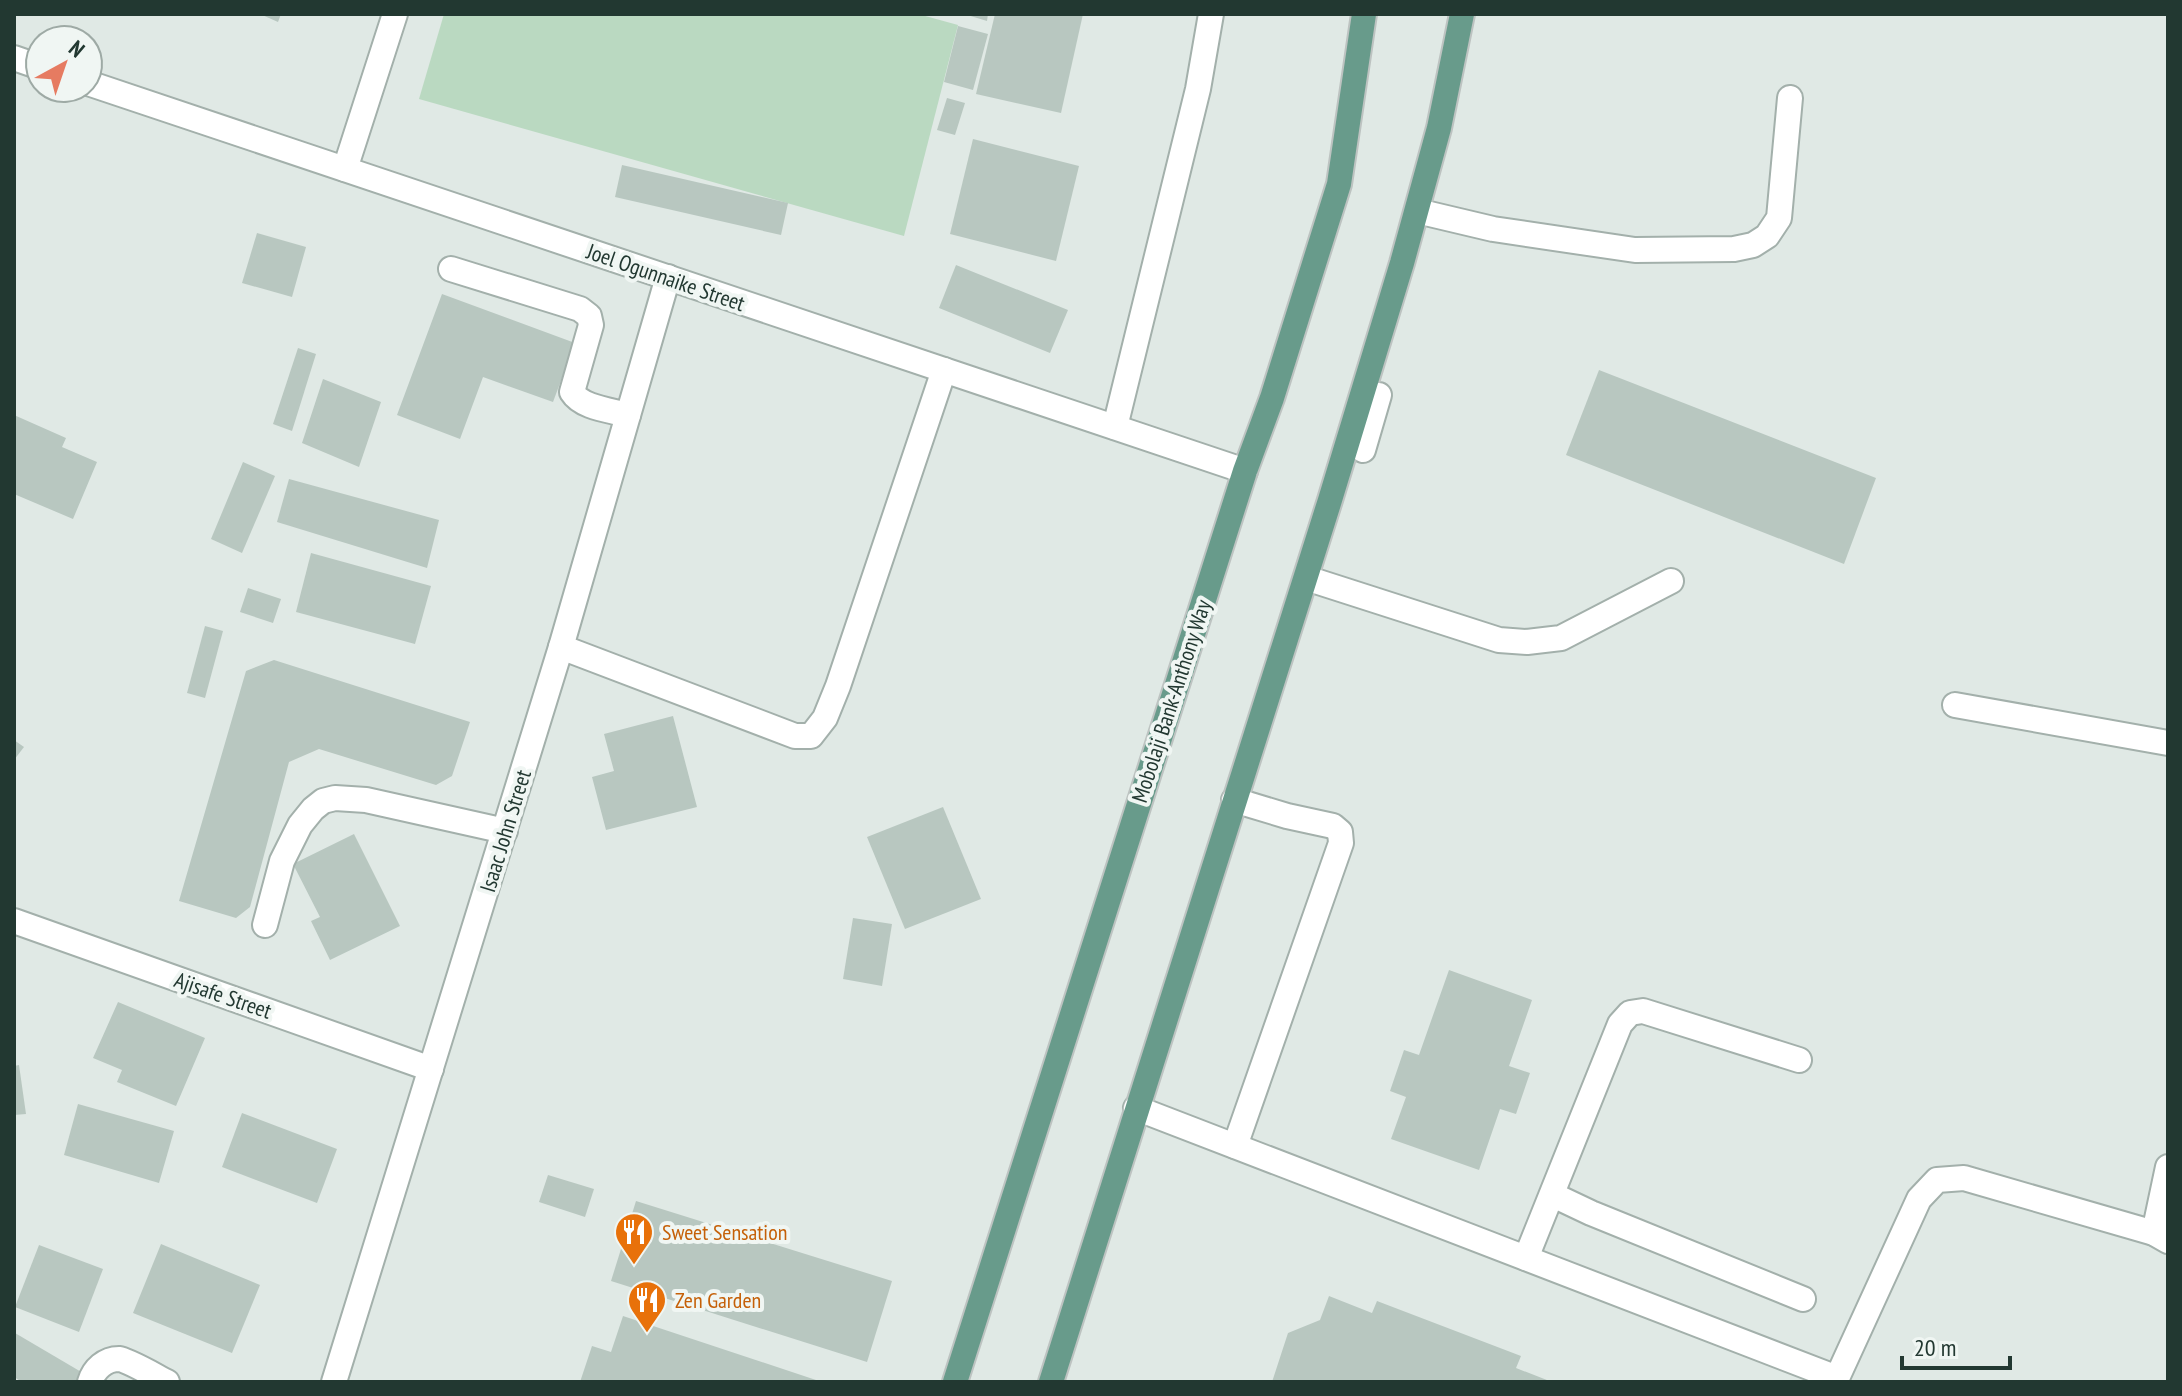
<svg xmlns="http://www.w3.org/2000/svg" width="2182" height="1396" viewBox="0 0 2182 1396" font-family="'PT Sans Narrow',sans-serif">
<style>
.green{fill:#bad9c1}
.building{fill:#b8c7c0}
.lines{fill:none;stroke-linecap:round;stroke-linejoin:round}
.minor-casing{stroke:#a3b0ab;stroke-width:28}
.major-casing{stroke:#bdc3c1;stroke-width:28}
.minor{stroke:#fff;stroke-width:24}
.major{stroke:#689b8b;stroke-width:24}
.labels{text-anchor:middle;stroke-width:8;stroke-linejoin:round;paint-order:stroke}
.street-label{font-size:22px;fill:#223831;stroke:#f0f6f3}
.food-label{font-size:22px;fill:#c56008;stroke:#f0f6f3;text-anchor:start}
</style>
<rect width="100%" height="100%" fill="#e0e9e5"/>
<!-- green -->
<polygon class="green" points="444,14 918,14 958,25 904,236 419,99"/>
<!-- building -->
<g class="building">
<polygon points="260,14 281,14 278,22"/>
<polygon points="964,14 988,14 987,21"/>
<polygon points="995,14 1083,14 1061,113 976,94"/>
<polygon points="958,26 988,34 973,90 944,82"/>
<polygon points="947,98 965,103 955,135 937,130"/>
<polygon points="973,139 1079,166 1056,261 950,234"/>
<polygon points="622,165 788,203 781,235 615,197"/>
<polygon points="257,233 306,247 292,297 242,283"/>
<polygon points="956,265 1068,310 1050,353 939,308"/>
<polygon points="442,294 575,343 553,402 483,377 460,439 397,415"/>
<polygon points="298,348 316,354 292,431 273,424"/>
<polygon points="1599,370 1876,478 1844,564 1566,455"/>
<polygon points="323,379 381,402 359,467 302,443"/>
<polygon points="14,415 66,438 62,447 97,462 73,519 14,494"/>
<polygon points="243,462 275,476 242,553 211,539"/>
<polygon points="289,479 439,520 427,568 277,522"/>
<polygon points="311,553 431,586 415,644 296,612"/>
<polygon points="248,588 281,599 273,623 240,612"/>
<polygon points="205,626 223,631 205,698 187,693"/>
<polygon points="274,660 470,722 452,776 436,785 319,749 289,762 250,907 236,918 179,901 246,671"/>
<polygon points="673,716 697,807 606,830 592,777 614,771 604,734"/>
<polygon points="14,740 24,747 14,760"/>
<polygon points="943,807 981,899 905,929 867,837"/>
<polygon points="354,834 400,926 330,960 311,921 320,917 293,864"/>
<polygon points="853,918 892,924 882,986 843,979"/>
<polygon points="1449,970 1532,1000 1509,1066 1530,1073 1516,1114 1500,1109 1479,1170 1391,1139 1406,1097 1390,1091 1404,1050 1419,1055"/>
<polygon points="118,1002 205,1038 176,1106 117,1082 122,1070 93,1058"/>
<polygon points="19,1065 26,1114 14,1115 14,1066"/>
<polygon points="78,1104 174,1131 159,1183 64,1155"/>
<polygon points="242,1113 337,1149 317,1203 222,1167"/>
<polygon points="548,1175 594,1189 585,1217 539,1202"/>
<polygon points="636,1201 892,1281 867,1362 611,1281"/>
<polygon points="161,1244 260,1285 232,1353 133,1313"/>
<polygon points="39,1245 103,1269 79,1332 15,1307"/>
<polygon points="1329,1296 1372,1313 1377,1301 1521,1356 1516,1368 1552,1382 1272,1382 1288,1333 1320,1320"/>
<polygon points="623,1316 819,1381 819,1382 580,1382 592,1346 611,1352"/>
<polygon points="15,1333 83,1373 77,1382 22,1382 14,1377"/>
</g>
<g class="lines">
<!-- minor casing -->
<g class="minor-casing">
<g id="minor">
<polyline points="14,58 40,67"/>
<polyline points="88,83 1245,471"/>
<polyline points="345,169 395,14"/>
<polyline points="1417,211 1493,229 1635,250 1734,249 1753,245 1767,236 1779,218 1790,98"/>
<path d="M451 269 580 309 589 316 591 325 572 392C582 408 610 410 628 415"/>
<polyline points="1115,427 1198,89 1211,14"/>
<polyline points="1363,450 1379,395"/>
<polyline points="1306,578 1499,640 1527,642 1561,638 1671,581"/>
<polyline points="561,647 795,736 811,736 825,718 838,686 944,370"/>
<polyline points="1955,705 2168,743"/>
<polyline points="1234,800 1287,816 1333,826 1340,832 1341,843 1235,1146"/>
<polyline points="14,921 431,1069"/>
<polyline points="265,925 282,861 300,825 313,809 323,801 335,798 366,800 505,831"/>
<polyline points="1136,1108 1837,1378"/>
<polyline points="1553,1195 1591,1213 1803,1299"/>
<polyline points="2154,1233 2168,1167"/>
<polyline points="1526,1258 1620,1024 1630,1013 1643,1011 1799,1060"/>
<path d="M90 1382C94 1369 105 1359 119 1359 128 1360 157 1377 167 1382"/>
<polyline points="334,1382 561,647 668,277"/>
<polyline points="1837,1382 1837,1378 1919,1199 1937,1180 1964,1178 2154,1233 2168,1241"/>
</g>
</g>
<!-- major casing -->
<g class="major-casing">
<g id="major">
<polyline points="955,1382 1245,471 1272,398 1339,184 1364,14"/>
<polyline points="1051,1382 1330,500 1402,263 1439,128 1462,14"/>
</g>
</g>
<!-- minor -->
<use href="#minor" class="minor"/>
<!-- major -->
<use href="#major" class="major"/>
</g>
<!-- icons -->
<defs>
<g id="restaurant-pin" transform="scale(2)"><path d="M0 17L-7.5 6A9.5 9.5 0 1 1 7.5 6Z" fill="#e8710a" stroke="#f0f6f3"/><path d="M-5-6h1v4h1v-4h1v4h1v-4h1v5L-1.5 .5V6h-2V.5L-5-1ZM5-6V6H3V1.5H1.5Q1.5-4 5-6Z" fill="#fff"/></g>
</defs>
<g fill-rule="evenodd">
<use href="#restaurant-pin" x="634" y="1232"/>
<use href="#restaurant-pin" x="647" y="1300"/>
</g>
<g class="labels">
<!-- street labels -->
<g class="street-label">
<text transform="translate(666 277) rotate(19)" y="8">Joel Ogunnaike Street</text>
<text transform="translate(1171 701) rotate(-72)" y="8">Mobolaji Bank-Anthony Way</text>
<text transform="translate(505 831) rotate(-73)" y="8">Isaac John Street</text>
<text transform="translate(223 995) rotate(19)" y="8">Ajisafe Street</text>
</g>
<!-- food labels -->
<g class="food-label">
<text x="662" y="1240">Sweet Sensation</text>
<text x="675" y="1308">Zen Garden</text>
</g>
</g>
<!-- border -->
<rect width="2182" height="1396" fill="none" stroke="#223831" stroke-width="32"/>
<!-- north arrow -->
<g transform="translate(64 64) rotate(40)"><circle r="38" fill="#f0f6f3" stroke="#9eaaa5" stroke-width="2"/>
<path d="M0-6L14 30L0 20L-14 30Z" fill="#e67b61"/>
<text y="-12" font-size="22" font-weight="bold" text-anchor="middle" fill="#223831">N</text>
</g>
<!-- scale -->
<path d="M1902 1356v12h108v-12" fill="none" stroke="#223831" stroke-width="4"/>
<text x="1914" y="1356" font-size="24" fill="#223831" stroke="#f0f6f3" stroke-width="6" paint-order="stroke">20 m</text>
</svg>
